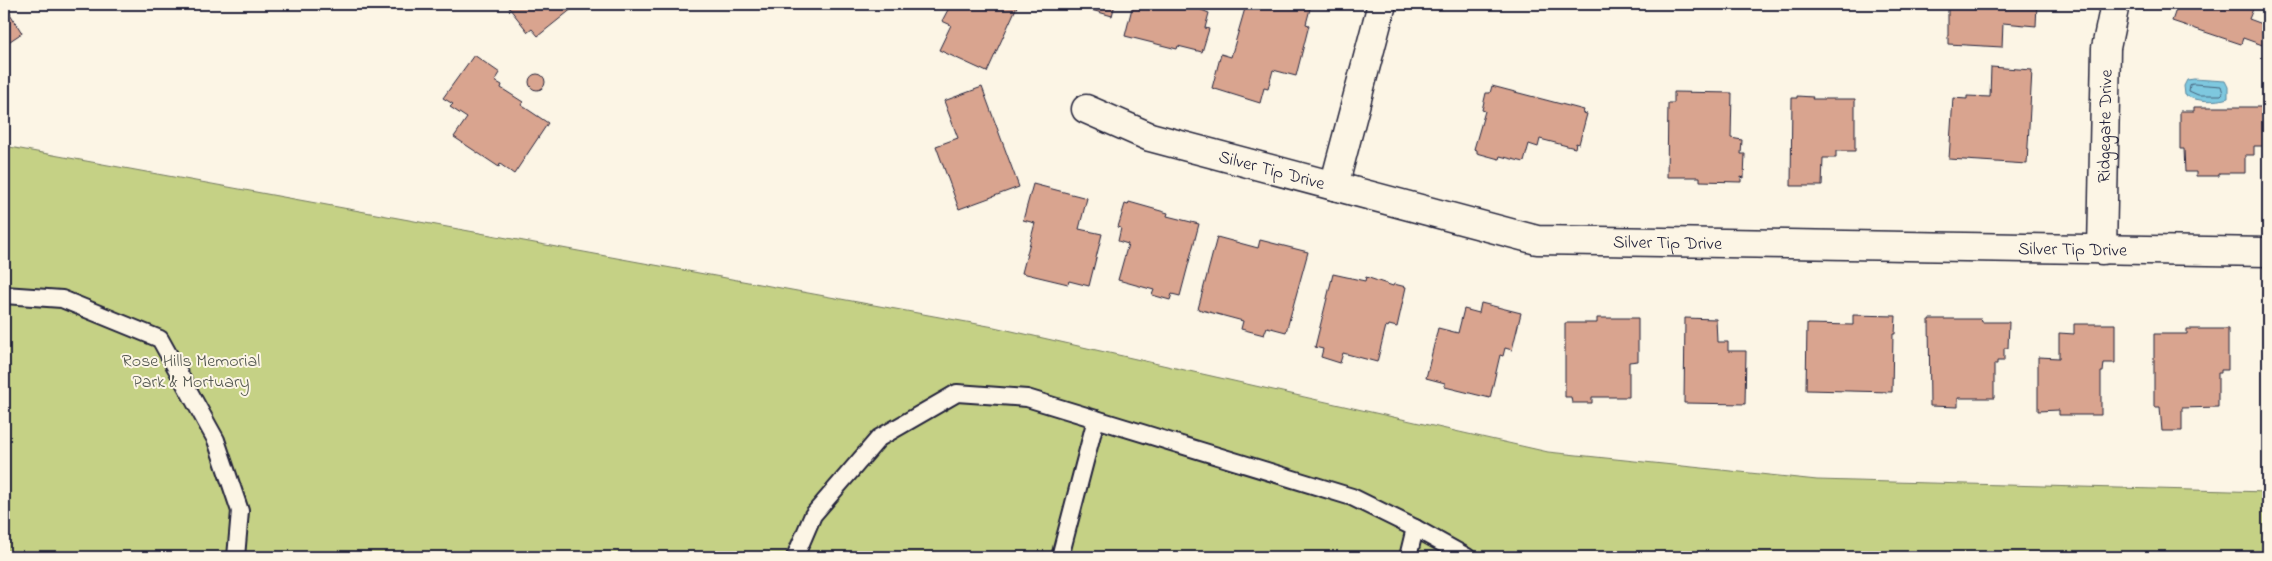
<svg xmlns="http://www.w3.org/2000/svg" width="2272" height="561" viewBox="0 0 2272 561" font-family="'Indie Flower',sans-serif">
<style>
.green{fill:#c5d185;stroke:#747a60}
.water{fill:#7ec8df;stroke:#59869d}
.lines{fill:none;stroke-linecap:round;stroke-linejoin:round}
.shore{stroke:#47647d;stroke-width:1}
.building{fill:#d9a48f;stroke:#22223b}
.lane-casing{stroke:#22223b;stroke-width:20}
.street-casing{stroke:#22223b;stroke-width:31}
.lane{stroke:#fcf5e5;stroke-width:16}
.street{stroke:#fcf5e5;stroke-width:28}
.labels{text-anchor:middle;stroke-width:4;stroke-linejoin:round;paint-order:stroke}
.street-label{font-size:18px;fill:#22223b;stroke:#fcf5e5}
.park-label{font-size:18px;fill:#535751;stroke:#fcf5e5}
</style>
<rect width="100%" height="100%" fill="#fcf5e5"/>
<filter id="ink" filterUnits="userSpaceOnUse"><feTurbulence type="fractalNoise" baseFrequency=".02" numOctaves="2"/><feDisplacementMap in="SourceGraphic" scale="10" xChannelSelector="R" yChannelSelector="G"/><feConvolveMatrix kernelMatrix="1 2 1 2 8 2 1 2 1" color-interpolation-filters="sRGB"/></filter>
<g filter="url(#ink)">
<!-- green -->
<polygon class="green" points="4,146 994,327 1548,452 1817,480 2268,492 2268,557 4,557"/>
<!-- water -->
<path class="water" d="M2194 79 2225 81 2228 87V98C2215 102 2197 102 2185 95L2184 86 2187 80Z"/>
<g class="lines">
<!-- shore -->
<polygon class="shore" points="2194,84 2221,86 2223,93 2221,95 2198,95 2189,91 2190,85"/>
</g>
<!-- building -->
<g class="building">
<polygon points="4,4 22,33 4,45"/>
<polygon points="506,4 578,4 538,36 532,29 528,32"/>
<polygon points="951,4 1018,4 987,72 939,50 951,25 942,21"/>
<polygon points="1071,4 1115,4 1112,16"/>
<polygon points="1133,4 1200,4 1199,9 1209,13 1205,28 1209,29 1202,52 1178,46 1177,49 1125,36"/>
<polygon points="1251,4 1291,4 1310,9 1306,24 1309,25 1296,76 1273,70 1268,89 1264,88 1260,103 1212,88 1221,54 1231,57 1246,5 1251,7"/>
<polygon points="1948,4 2037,4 2036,26 2003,23 2002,47 1948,44"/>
<polygon points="2178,4 2255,4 2249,19 2268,26 2268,47 2243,38 2241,44 2172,21"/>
<polygon points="4,54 9,62 4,65"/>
<polygon points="474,55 500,73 495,81 502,85 501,88 523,102 521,105 548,123 514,174 500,164 499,167 454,137 467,118 450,107 453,104 443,98"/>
<polygon points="1991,67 2032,70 2027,164 1949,159 1953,98 1967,99 1967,96 1990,97"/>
<circle cx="537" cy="82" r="8"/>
<polygon points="1492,86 1584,110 1583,113 1587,114 1579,144 1576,143 1575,148 1540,139 1538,147 1529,144 1524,162 1500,156 1499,159 1477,153 1477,150 1474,149 1485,111 1482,110 1486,93 1490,93"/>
<polygon points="982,87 1019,187 959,209 936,146 958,138 944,101"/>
<polygon points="1674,92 1732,93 1731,138 1742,140 1741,154 1745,154 1744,178 1741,177 1741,182 1700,181 1700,177 1667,177 1668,103 1674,103"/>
<polygon points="1797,96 1813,97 1812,99 1855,99 1855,151 1836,151 1836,158 1823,158 1822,186 1791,186 1792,98 1797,98"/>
<polygon points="2194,107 2268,107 2268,146 2254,146 2254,155 2245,155 2245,173 2219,173 2219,176 2196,176 2196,172 2185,172 2184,149 2180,149 2180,111 2194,111"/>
<polygon points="1033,184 1087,198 1079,229 1102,234 1089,286 1069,281 1068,284 1022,273 1035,223 1023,220"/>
<polygon points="1129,202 1168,213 1167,216 1199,224 1180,296 1172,294 1170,300 1152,295 1154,290 1118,280 1128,244 1118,241 1121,228 1118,227 1125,204 1128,205"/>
<polygon points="1217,237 1258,248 1260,240 1308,252 1286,332 1267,327 1264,335 1241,329 1243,321 1198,309"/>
<polygon points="1333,274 1365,281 1366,277 1393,286 1394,284 1406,287 1397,327 1389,325 1388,327 1386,326 1377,362 1343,353 1340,363 1321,357 1323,349 1315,347"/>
<polygon points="1481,303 1521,313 1512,350 1505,348 1503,356 1500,355 1490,398 1445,387 1445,383 1426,378 1438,328 1458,333 1464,309 1479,313"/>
<polygon points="1853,315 1896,316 1895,334 1893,334 1892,392 1806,390 1807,324 1853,325"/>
<polygon points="1597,318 1638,318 1638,361 1629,362 1629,397 1592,397 1592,403 1572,403 1571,397 1565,397 1565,323 1597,323"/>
<polygon points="1685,318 1716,319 1717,342 1728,342 1728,351 1746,351 1745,404 1684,403"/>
<polygon points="1929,319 1981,319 1982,322 2009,322 2008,348 2004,348 2004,361 1997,361 1997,364 1994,364 1994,398 1958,398 1958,407 1930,406"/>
<polygon points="2074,324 2115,324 2115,363 2104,363 2103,372 2101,372 2101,415 2059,415 2059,410 2038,411 2038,357 2059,358 2059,333 2074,334"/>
<polygon points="2187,329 2228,329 2228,370 2221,370 2221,373 2218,373 2218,407 2182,408 2182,431 2162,431 2160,407 2154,407 2154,334 2187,334"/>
<polygon points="2267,376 2268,376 2268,407 2266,407"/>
</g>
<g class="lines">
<!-- lane casing -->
<g class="lane-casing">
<g id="lane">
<polyline points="4,295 62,299 160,339 216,440 240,511 236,557"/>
<polyline points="795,557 813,515 879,438 957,393 1027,398 1352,497 1415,528 1467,557"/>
<polyline points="1060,557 1096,419"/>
<polyline points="1408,557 1415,528"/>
</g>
</g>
<!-- street casing -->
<g class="street-casing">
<g id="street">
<path id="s1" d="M1086 109 1150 137 1537 240 2268 252"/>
<polyline points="1334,186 1382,4"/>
<path id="s2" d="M2102 250 2106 48 2115 4"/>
</g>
</g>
<!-- lane -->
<use href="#lane" class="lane"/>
<!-- street -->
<use href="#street" class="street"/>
</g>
</g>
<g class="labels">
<!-- street labels -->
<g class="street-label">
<text dy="6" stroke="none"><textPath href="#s2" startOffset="124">Ridgegate Drive</textPath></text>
<text dy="6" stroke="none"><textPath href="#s1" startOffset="196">Silver Tip Drive</textPath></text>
<text dy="6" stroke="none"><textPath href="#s1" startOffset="601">Silver Tip Drive</textPath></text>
<text dy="6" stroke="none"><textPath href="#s1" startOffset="1006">Silver Tip Drive</textPath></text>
</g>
<!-- park labels -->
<g class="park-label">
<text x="191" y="366">Rose Hills Memorial<tspan x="191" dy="21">Park &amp; Mortuary</tspan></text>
</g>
</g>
<!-- margin -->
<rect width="2272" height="561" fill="none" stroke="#fcf5e5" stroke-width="20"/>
<rect x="10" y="10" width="2252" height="541" fill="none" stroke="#22223b" stroke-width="2" filter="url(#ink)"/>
</svg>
